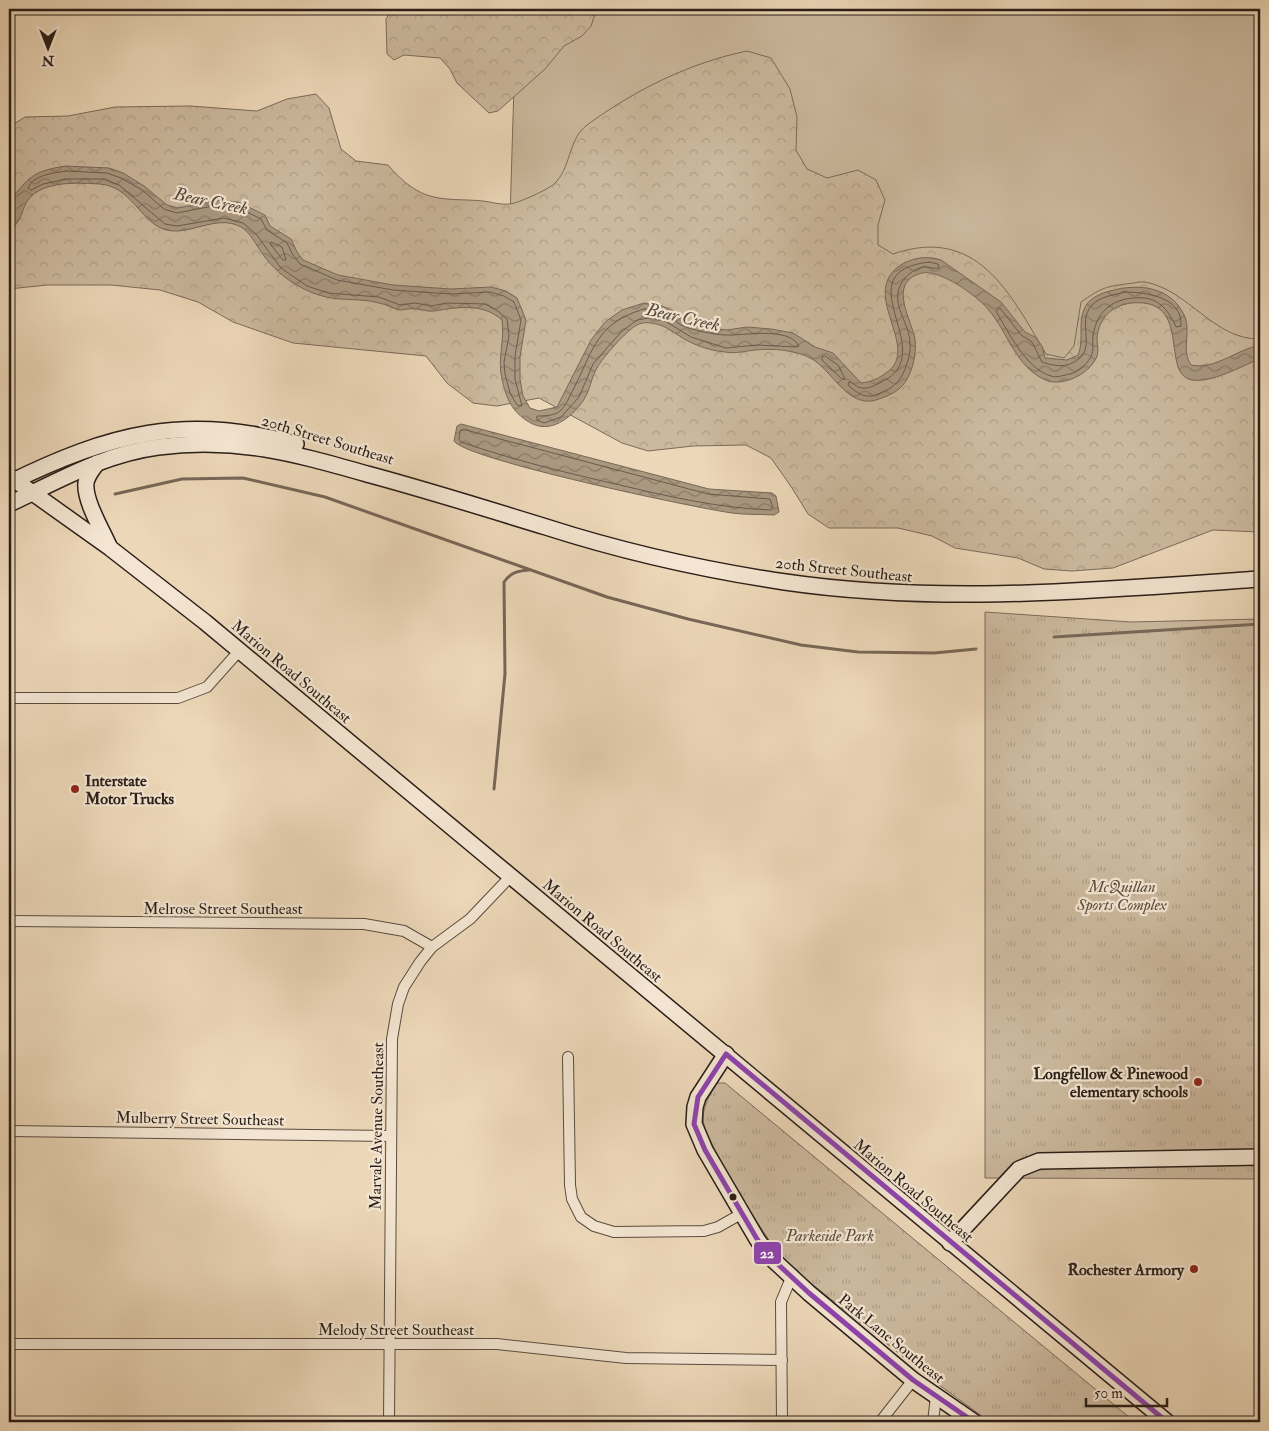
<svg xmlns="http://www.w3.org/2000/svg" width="1269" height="1431" viewBox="0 0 1269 1431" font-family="'IM FELL Double Pica',serif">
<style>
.green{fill:#cbb89d;stroke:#7a6b5a}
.forest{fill:url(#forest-crowns);stroke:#7a6b5a}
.park{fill:url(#park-tufts);stroke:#7a6b5a}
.water{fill:url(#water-waves);stroke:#776757}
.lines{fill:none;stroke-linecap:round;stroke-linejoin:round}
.shore{stroke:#6a5b4c;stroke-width:1}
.stream{stroke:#776757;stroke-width:3}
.street-casing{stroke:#5a4c3f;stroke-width:12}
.secondary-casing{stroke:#2a1e17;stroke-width:18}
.street{stroke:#f3e5d1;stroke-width:10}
.secondary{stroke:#f3e5d1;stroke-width:15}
.bus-1-casing{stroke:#f3e5d1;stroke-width:9}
.bus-1{stroke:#8e44ad;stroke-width:5}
.poi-dot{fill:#8f2418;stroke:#f3e5d1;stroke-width:2}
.bus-dot{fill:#2a1e17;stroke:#f3e5d1;stroke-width:2}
.labels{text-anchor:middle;stroke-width:4.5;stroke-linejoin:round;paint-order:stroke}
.street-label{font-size:16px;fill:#2a1e17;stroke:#f3e5d1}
.poi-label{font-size:16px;font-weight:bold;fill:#2a1e17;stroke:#f3e5d1;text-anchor:end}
.park-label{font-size:16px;font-style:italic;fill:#5a4c3f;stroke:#f3e5d1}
.water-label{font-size:18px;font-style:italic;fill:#57493c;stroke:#f3e5d1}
.line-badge{stroke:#f3e5d1;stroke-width:2}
.badge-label{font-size:14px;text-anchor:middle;font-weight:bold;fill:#fff}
</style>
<defs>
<pattern id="forest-crowns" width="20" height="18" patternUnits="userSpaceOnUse" patternTransform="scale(1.25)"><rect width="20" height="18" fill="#cbb89d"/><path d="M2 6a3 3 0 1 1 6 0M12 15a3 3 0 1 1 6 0" fill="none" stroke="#ae9e86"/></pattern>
<pattern id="park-tufts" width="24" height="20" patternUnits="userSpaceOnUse" patternTransform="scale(1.25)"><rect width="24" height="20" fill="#cbb89d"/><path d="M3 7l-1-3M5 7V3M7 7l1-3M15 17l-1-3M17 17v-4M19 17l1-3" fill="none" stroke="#ae9e86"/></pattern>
<pattern id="water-waves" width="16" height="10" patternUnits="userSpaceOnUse" patternTransform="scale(1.25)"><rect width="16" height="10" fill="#aa9881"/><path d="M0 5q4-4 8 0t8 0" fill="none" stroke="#8b7b69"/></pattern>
</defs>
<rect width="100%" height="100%" fill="#ecd7b8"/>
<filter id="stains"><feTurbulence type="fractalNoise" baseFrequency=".004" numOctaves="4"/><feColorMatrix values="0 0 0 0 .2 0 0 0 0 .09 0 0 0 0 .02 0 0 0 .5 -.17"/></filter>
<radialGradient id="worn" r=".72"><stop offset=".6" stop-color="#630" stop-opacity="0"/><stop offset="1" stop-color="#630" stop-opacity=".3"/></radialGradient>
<!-- green -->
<polygon class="green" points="524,9 1260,9 1260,357 1095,392 510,218 515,52"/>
<!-- forest -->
<g class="forest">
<polygon points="392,9 591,9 595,14 591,26 582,36 564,46 545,69 498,111 489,113 457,83 450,69 440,58 404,55 394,60 387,54 386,19"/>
<path d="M747 51 771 58 790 89 797 117 796 150 807 169 827 178 858 170 876 180 885 200 878 225V245L893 254C977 225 1010 293 1046 354L1064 358 1074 346 1081 302C1100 289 1103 287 1126 284 1132 284 1139 281 1145 282 1189 290 1214 340 1260 339V532L1213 530 1113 568 1072 571 1044 569 1018 558 955 548 932 536 898 528H829L808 514 792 488 771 458 746 445 693 446 648 451 622 443 539 398 497 406 473 403 447 383 426 356 293 343 233 322 198 302 160 290 111 285H47L9 289V127L25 117 68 116 115 107 190 106 257 111 287 99 316 94 329 108 341 149 356 161 388 165C398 177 412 190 427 195 444 201 464 199 483 201 491 202 501 205 509 204 517 204 549 189 554 184 571 169 568 139 587 125 635 90 689 63 747 51Z"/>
</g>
<!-- park -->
<g class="park">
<polygon points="985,612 1131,622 1260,619 1260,1179 985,1178"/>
<path d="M716 1083H725L1135 1422H990L935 1382 793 1269C787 1263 780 1257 775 1249 761 1229 703 1139 703 1119 703 1106 710 1095 716 1083Z"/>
</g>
<!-- water -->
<g class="water">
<path d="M65 166 109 168 123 173 144 186 167 205 178 208 217 200 238 202 265 215 270 226 291 239 297 252 303 260 338 275 393 285 451 289 491 287 506 291 517 298 526 320 520 357V379L523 396 530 408 539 411 557 407 591 340 605 322 622 310 644 303 660 305 673 311 685 321 711 328 727 330 747 327 771 329 793 333 815 347 833 353 861 383C870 382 878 379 886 373 924 348 854 291 904 263 917 257 928 256 941 260L1001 302 1025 332 1035 337 1042 346 1045 358 1067 360 1078 355C1085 338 1076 320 1087 304 1092 297 1102 293 1110 291 1138 283 1172 286 1185 317 1191 332 1181 350 1191 365 1215 370 1236 350 1260 345V359C1241 366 1213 383 1192 380 1159 374 1194 297 1131 303 1111 306 1099 318 1097 338 1097 344 1099 350 1097 356 1091 373 1065 386 1048 381 1016 369 1008 332 988 309 977 296 940 269 922 273 887 282 911 318 915 339 917 353 912 378 900 388 895 393 885 397 879 399 849 411 833 371 812 359 797 350 772 348 755 350 745 351 735 354 725 352 712 351 697 346 686 340 677 335 669 328 660 325 653 323 644 321 637 325 626 331 603 357 597 368 591 378 590 391 583 401 571 418 550 435 529 422 512 412 506 398 502 379 497 359 505 341 502 320 483 303 458 307 434 311 428 312 422 309 415 309 410 308 405 310 400 310 393 309 386 304 379 303 362 298 343 301 326 297 301 291 277 275 262 253 256 245 250 232 241 227 216 213 188 238 163 229 141 221 130 186 100 184 78 183 43 180 28 200 20 212 24 219 9 231V201C31 176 31 172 65 166Z"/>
<path d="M461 424 709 489 772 493 776 496 779 512 774 515C760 514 746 515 732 513 696 508 467 460 454 441L457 426Z"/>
</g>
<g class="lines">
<!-- shore -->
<g class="shore">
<path d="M66 171 107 173 121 178 142 190 164 209 177 213 218 205 237 207 261 219 267 230 287 243 293 255 300 264 337 280 393 290 451 294 490 292 504 296 514 302 521 320 515 356V379L522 406 517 405 510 393 505 374 504 362 509 336 507 319 498 311 485 304 446 303 432 306 415 303 400 305 379 297 328 293 307 286 281 268 256 234 243 223 224 218 177 226 165 224 119 185 103 179H67L43 184 31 190 28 188C33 175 53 173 66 171Z"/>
<polygon points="271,242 282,247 286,260 283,260 271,245"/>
<path d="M929 262 938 264 939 268C934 269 930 267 924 267 915 268 905 276 901 284 890 305 910 323 910 343 911 352 908 361 905 369 900 383 889 391 875 395 864 399 856 392 848 385L849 382C854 382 856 388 862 388 871 389 879 383 887 379 937 348 843 272 929 262Z"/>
<path d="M1125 292C1146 292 1183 297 1181 326L1176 327C1170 313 1160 299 1144 298 1117 296 1097 308 1093 336 1092 342 1094 349 1092 354 1089 363 1078 372 1070 374 1064 375 1057 378 1051 376 1027 370 1007 330 996 311L1000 308 1021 335 1032 342 1042 362C1051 365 1063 368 1072 363 1100 351 1075 323 1092 305 1101 296 1114 295 1125 292Z"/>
<path d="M644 309C666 310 665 315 681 325 690 330 716 335 726 335 744 336 788 326 799 346L796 347 757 345 726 348 691 337 665 321 649 318 637 320 621 332 593 364 579 397 561 417 544 423 537 420V416C545 416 554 416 560 411 566 406 570 395 574 388 594 348 597 323 644 309Z"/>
<polygon points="825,356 838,365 845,379 842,379 822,360 822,357"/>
<path d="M461 430H466L708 494 770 499 773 508 771 510C719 508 670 497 620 485 567 473 513 460 461 442L459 439Z"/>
</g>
<!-- stream -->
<g class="stream">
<polyline points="115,494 182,479 243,478 325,497 607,597 688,619 801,645 858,652 934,653 976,649"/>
<polyline points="1054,637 1260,624"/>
<path d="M494 789 505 674 504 582C511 572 518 571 529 570"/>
</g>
<!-- street casing -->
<g class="street-casing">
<g id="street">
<polyline points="9,698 178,698 207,687 240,650"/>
<polyline points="9,921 364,924 404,931 432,947"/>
<polyline points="568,1057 570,1185 572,1199 581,1217 594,1226 614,1232 704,1231 718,1227 741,1214"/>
<polyline points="9,1131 390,1136"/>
<polyline points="9,1344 497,1344 626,1358 782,1360"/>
<polyline points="389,1422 392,1039 398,1004 404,987 420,962 432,947 470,919 511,876"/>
<polyline points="782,1422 781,1302 791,1278"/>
<polyline points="880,1422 913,1380"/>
<polyline points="933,1422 936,1396"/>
</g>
</g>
<!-- secondary casing -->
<g class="secondary-casing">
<g id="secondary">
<path d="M97 463C93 469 87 475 86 483 84 500 102 530 109 546"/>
<polyline points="9,476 110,548 205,622 1167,1422"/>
<path d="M9 483C108 434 186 413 296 444"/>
<path d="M9 504C58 481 104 454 158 447 237 437 293 453 367 474 427 490 487 509 546 527 624 552 704 570 785 582 943 605 1101 590 1260 579"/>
<polyline points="726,1054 698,1097 695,1107 694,1124 705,1150 757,1239 769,1256 809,1293 913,1380 974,1422"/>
<polyline points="950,1243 1019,1169 1039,1161 1260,1157"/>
</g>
</g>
<!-- street -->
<use href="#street" class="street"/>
<!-- secondary -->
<use href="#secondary" class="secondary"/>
<!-- bus-1 casing -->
<g class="bus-1-casing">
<polyline id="bus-1" points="974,1422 913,1380 809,1293 769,1256 757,1239 705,1150 694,1124 698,1097 726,1054 1167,1422"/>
</g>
<!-- bus-1 -->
<use href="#bus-1" class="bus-1"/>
</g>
<!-- markers -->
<g class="poi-dot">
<circle cx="75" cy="789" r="5"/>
<circle cx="1198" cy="1082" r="5"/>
<circle cx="1194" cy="1269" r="5"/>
</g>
<circle class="bus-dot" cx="733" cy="1197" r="4.5"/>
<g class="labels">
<!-- street labels -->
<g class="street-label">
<text transform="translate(328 439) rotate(17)" y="6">20th Street Southeast</text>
<text transform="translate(844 569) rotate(6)" y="6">20th Street Southeast</text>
<text transform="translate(292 671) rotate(40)" y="6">Marion Road Southeast</text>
<text x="223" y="914">Melrose Street Southeast</text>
<text transform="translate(603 930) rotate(40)" y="6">Marion Road Southeast</text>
<text transform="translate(200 1118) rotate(1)" y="6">Mulberry Street Southeast</text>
<text transform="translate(376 1126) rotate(-89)" y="6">Marvale Avenue Southeast</text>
<text transform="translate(914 1190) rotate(40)" y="6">Marion Road Southeast</text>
<text x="396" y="1335">Melody Street Southeast</text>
<text transform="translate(892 1338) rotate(39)" y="6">Park Lane Southeast</text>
</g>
<!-- poi labels -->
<g class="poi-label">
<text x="85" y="786" text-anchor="start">Interstate<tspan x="85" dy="18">Motor Trucks</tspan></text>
<text x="1188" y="1079">Longfellow &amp; Pinewood<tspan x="1188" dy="18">elementary schools</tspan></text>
<text x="1184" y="1275">Rochester Armory</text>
</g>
<!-- park labels -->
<g class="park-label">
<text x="1122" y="892">McQuillan<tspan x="1122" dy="18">Sports Complex</tspan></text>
<text x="830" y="1241">Parkeside Park</text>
</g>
<!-- water labels -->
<g class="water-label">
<text transform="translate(211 201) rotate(12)" y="6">Bear Creek</text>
<text transform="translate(683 317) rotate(13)" y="6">Bear Creek</text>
</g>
</g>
<rect class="line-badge" x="753" y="1241" width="29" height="24" rx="5" fill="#8e44ad"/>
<g class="badge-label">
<text x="767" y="1258">22</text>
</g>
<!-- margin -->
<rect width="1269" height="1431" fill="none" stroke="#ecd7b8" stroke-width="30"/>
<rect x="10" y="10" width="1249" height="1411" fill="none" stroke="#2a1e17" stroke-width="2.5"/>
<rect x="15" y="15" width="1239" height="1401" fill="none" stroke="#2a1e17"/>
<!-- north arrow -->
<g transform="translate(48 48) rotate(180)" stroke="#f3e5d1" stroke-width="4" paint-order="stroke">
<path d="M0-4L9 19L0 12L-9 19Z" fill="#2a1e17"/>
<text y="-8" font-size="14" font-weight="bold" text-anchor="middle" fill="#2a1e17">N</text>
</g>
<!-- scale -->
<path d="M1086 1398v8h81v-8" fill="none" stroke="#2a1e17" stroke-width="2.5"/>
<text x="1094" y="1398" font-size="15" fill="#2a1e17" stroke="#f3e5d1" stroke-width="4" paint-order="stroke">50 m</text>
<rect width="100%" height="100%" filter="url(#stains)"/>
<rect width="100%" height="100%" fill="url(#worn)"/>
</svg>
